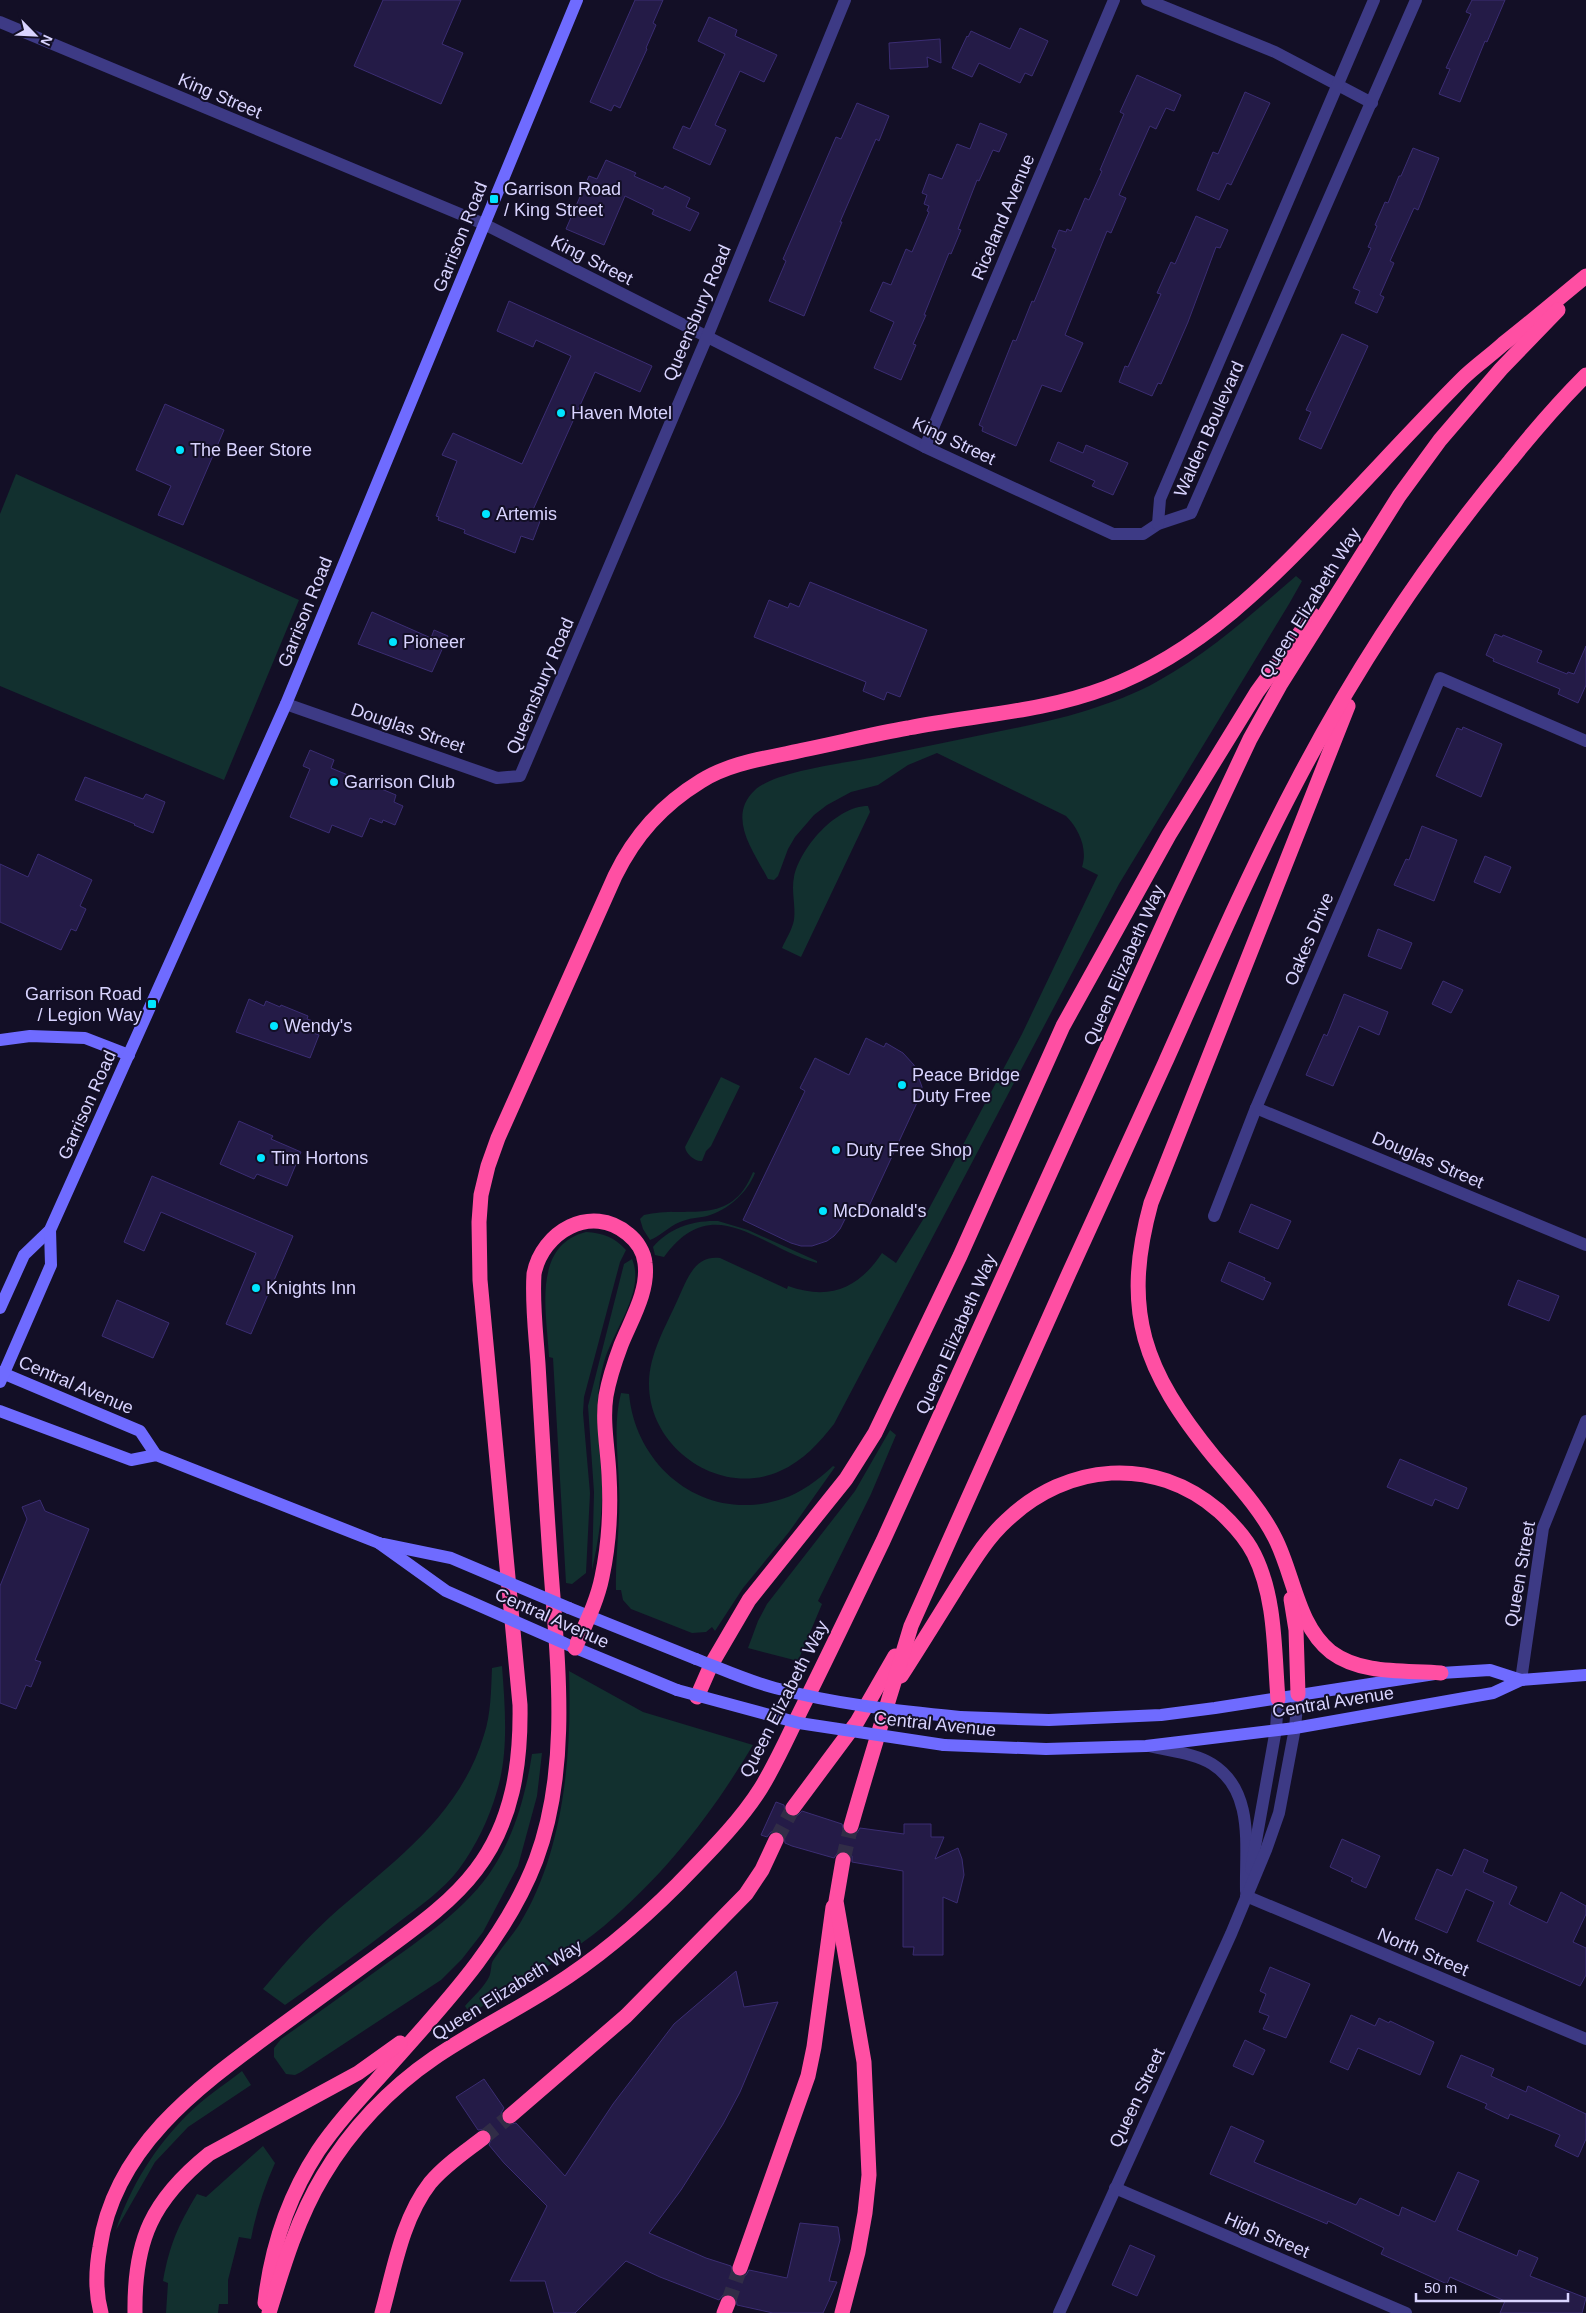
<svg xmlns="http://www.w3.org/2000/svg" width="1586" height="2313" viewBox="0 0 1586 2313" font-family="Arial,sans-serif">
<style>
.green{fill:#12302f}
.building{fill:#241b47;stroke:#3b2d73}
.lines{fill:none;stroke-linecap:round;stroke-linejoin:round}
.highway-tunnel{stroke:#312d47;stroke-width:15;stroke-dasharray:15 8;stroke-linecap:butt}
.street{stroke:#3d3a85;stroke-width:12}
.secondary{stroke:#6f6bff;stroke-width:12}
.highway{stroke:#ff4fa3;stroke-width:15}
.secondary-bridge{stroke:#6f6bff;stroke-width:12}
.poi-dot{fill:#00e5ff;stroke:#130f26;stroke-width:2}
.labels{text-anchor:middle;stroke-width:4;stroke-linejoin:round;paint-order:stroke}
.street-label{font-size:18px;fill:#d9d4ff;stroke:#130f26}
.poi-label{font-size:18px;fill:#d9d4ff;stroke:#130f26;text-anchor:start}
</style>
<rect width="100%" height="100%" fill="#130f26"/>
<!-- green -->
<g class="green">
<polygon points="16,474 299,600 224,780 0,686 0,514"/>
<path d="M1296 576 1302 581 1289 604 1119 884 834 1424C819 1443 803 1461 780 1471 721 1498 649 1449 649 1384 649 1354 666 1326 678 1299 687 1280 694 1255 720 1258L787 1289 788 1286C830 1301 859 1288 882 1253L896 1263 924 1218 1022 1034 1098 875 1082 867C1088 849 1079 829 1066 816L937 753 908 765 878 785 851 792 827 805 814 815 795 837 788 849 778 876 774 880 768 879C754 852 726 817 755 790 774 772 843 763 870 758 912 749 954 741 996 732 1026 726 1056 720 1085 711 1109 703 1136 694 1158 681 1209 653 1252 614 1296 576Z"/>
<path d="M868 806 870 812 801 957 782 948C786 939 792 930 794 920 796 906 791 891 794 877 800 848 836 806 868 806Z"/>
<path d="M721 1077 740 1086 711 1146 706 1151 702 1161C695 1162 686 1154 685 1147Z"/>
<path d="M753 1172 755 1173C747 1193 728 1210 707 1216 698 1218 689 1218 680 1222 669 1226 661 1236 650 1240L643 1229 640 1219 644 1215C687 1205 731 1228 753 1172Z"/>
<path d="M718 1221 748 1230 817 1261V1263C759 1247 713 1189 664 1257L655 1255 653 1247C669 1228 693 1220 718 1221Z"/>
<path d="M586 1232C603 1233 614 1237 626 1250L620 1262 584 1397 583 1413 590 1493 586 1573 572 1584 566 1583 553 1358 549 1357C547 1314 531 1246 586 1232Z"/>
<path d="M632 1259C646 1291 612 1332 604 1362 592 1405 600 1441 602 1484 603 1513 598 1542 592 1570L594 1492 588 1406 624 1264Z"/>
<path d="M621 1393 629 1394C636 1469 706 1524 782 1499 801 1493 818 1480 833 1466L835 1467 789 1532 743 1588 715 1631 712 1627 706 1632 692 1633 631 1609 623 1600 621 1590H616C615 1555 621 1520 619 1485 618 1454 613 1424 621 1393Z"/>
<polygon points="890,1430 896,1435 871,1494 818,1601 822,1604 798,1661 748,1648 758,1621 767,1604 855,1491"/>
<path d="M502 1666C505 1707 509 1752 497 1791 489 1819 476 1846 459 1869 443 1890 420 1906 399 1922 362 1951 323 1978 285 2005L263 1989C284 1964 306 1939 330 1917 391 1863 459 1818 484 1735 491 1714 491 1690 492 1668Z"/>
<path d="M569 1671 643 1712 753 1745C711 1815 667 1872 604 1926 563 1960 515 1985 470 2014L465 2006C473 1997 484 1987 489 1977 492 1971 490 1964 494 1959 502 1947 511 1937 519 1925 564 1852 572 1754 569 1671Z"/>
<path d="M542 1753 537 1796 518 1866 483 1932 462 1959 441 1980 301 2072 295 2075 286 2074 274 2057V2048L281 2039C315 2015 349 1991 383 1966 420 1940 469 1907 493 1868 515 1834 526 1793 532 1754Z"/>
<path d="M242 2071 251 2085 188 2127 155 2162 116 2230C130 2187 155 2147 188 2114 204 2098 224 2085 242 2071Z"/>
<path d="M263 2146 275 2163C264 2188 256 2212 251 2239L239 2237 228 2280V2304H219L218 2313H166L168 2283 163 2281C170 2243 178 2226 197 2194L206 2197Z"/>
</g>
<!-- building -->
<g class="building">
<polygon points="383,0 461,0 442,44 463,53 441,104 354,66"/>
<polygon points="635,0 663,0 653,23 656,25 646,48 647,49 620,108 614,105 611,111 590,102"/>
<polygon points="1472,0 1505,0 1487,42 1485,41 1460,102 1439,94 1450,69 1446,68 1471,14 1466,12"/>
<polygon points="709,17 737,30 735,36 777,55 764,82 740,71 715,125 726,130 710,165 673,148 683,126 690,129 725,54 698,41"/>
<polygon points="1020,28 1048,41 1032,76 1025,73 1020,83 979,63 972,77 952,68 967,36 968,37 971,31 1010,49"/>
<polygon points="940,39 941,63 927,57 928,67 890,69 889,43"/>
<polygon points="1137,75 1181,95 1174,111 1166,108 1156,129 1150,126 1119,195 1126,198 1111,233 1107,231 1065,335 1083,343 1061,392 1042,385 1016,446 982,431 983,427 979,425 1013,340 1016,341 1032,301 1034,302 1056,249 1052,247 1059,230 1066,232 1067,229 1071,231 1085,198 1089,200 1102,171 1100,170 1124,114 1120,112"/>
<polygon points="1245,92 1270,103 1231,185 1227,183 1219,200 1197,190 1213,152 1218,154"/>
<polygon points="857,103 889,116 879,141 876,139 840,222 842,222 804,316 769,301 786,261 783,259 836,137 841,139"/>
<polygon points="980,123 1007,134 999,152 993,150 979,181 977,180 958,229 961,230 951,254 949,253 924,315 926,315 913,344 916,345 901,380 874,368 894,322 870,311 883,282 891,285 906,249 912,252 929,212 927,211 929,206 924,204 927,195 922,193 929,174 942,179 957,144 970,149"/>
<polygon points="1413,148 1439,158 1418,210 1414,208 1390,261 1394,263 1380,295 1384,297 1377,313 1355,303 1360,291 1353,288 1371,248 1368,247 1377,226 1375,225 1385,202 1388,203 1399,176 1401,176"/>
<polygon points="606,160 636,173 634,176 663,189 665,186 690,198 686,207 699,213 690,231 652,214 654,210 625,196 604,245 566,229 589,176 597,179"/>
<polygon points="1196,216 1228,230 1220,248 1216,247 1188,322 1161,384 1158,383 1152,396 1119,382 1125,366 1128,367 1161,294 1157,293 1171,262 1175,264"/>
<polygon points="509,301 652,366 640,392 595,372 532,512 542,516 533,540 521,536 515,553 464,533 465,530 438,520 439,517 436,516 457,461 442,455 453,433 522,464 571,356 536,340 533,347 497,331"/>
<polygon points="1342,334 1368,346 1321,449 1299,439 1311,412 1306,410"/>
<polygon points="165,404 224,430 183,525 158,515 171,486 136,470"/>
<polygon points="1058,442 1083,453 1086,445 1128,463 1113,495 1092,486 1095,481 1050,461"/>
<polygon points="810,582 927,630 900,697 887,692 884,700 863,691 866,682 754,637 769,600 788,608 790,603 799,607"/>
<polygon points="372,612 431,638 434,630 448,636 432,672 358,644"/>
<polygon points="1495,634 1502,637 1503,635 1542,651 1537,662 1567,674 1568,672 1574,674 1586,646 1586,685 1578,703 1558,694 1560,689 1493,661 1494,659 1486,655"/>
<polygon points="1463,727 1502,744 1481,797 1436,776 1457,728 1462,730"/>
<polygon points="310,750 334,760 331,768 396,795 394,802 403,806 395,825 383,820 382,823 370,818 362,837 332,825 329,833 290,817 310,769 303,766"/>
<polygon points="85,777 143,799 146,794 165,802 153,833 134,825 135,824 75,800"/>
<polygon points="1422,826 1457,840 1434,901 1394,885 1406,859 1409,860"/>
<polygon points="38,854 92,880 80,906 86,909 76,931 71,929 61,950 0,922 0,864 28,877"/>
<polygon points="1485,856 1511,867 1500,893 1474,882"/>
<polygon points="1378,929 1412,943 1401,969 1368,956"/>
<polygon points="1443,981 1463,990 1451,1013 1432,1004"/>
<polygon points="1344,994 1388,1012 1379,1035 1359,1026 1333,1086 1306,1075 1324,1034 1327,1036"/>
<polygon points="249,999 264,1006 266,1001 280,1007 281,1005 308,1016 307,1019 313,1021 308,1031 319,1035 310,1058 236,1032"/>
<polygon points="866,1038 884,1047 886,1043 903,1053 914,1065 922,1087 921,1094 869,1206 866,1205 861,1216 849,1211 840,1229 834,1236 827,1241 812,1246 801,1246 791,1243 743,1220 805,1091 800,1088 815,1058 849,1075"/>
<polygon points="239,1121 273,1136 271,1139 301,1152 287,1186 257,1174 254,1179 220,1164"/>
<polygon points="152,1176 293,1236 251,1334 226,1324 256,1253 161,1212 144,1251 124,1242"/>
<polygon points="1251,1204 1291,1221 1278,1249 1239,1232"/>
<polygon points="1229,1262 1265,1278 1264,1280 1271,1283 1263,1300 1221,1281"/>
<polygon points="1518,1280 1559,1296 1549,1321 1508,1305"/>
<polygon points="117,1300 169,1323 153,1358 102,1336"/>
<polygon points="1400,1459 1467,1488 1458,1509 1435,1499 1432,1506 1387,1487"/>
<polygon points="40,1500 45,1511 89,1529 35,1660 41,1662 31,1687 26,1685 16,1709 0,1703 0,1586 27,1519 22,1507"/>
<polygon points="776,1802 784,1805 785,1812 791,1817 797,1816 802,1811 842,1824 844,1832 849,1835 857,1833 860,1828 904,1834 904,1824 931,1824 931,1837 944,1837 935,1859 958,1848 962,1859 964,1875 957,1903 943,1897 943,1955 913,1955 914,1947 903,1947 903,1871 852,1862 852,1856 845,1851 839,1851 834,1858 792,1846 785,1843 784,1835 780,1831 771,1832 767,1837 761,1835"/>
<polygon points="1342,1839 1380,1856 1366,1888 1351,1881 1353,1878 1330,1867"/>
<polygon points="1464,1849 1488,1860 1483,1872 1517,1887 1509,1904 1514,1907 1547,1923 1561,1892 1586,1906 1586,1914 1573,1942 1586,1948 1586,1975 1580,1986 1477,1941 1494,1902 1466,1889 1447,1933 1415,1919 1437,1869 1452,1876"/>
<polygon points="1270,1967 1310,1984 1286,2038 1263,2029 1269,2016 1259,2012 1266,1994 1260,1991"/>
<polygon points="736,1971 744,2007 778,2002 740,2092 723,2124 681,2190 649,2233 706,2258 731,2266 733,2274 737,2277 746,2275 749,2270 787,2278 800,2223 838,2227 840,2240 829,2281 837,2282 823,2313 773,2313 737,2305 736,2298 731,2294 723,2295 719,2300 660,2277 626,2261 575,2313 554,2313 545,2281 510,2281 547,2206 504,2163 489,2145 492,2137 491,2133 486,2129 478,2130 456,2097 484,2079 504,2108 501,2113 503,2122 507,2125 516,2123 565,2176 613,2104 674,2024"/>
<polygon points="1351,2015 1375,2026 1379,2018 1389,2023 1390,2021 1434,2042 1420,2075 1358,2048 1348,2070 1330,2062"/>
<polygon points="1245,2040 1265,2050 1253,2075 1233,2066"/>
<polygon points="1461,2055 1494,2069 1491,2076 1526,2092 1528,2086 1586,2114 1586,2139 1578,2157 1555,2146 1560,2135 1510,2114 1508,2119 1485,2108 1487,2104 1447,2087"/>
<polygon points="1231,2126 1264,2141 1254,2162 1356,2205 1360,2198 1399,2216 1402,2207 1435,2222 1458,2172 1479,2181 1457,2230 1517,2256 1519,2250 1538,2258 1530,2276 1586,2298 1582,2313 1500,2313 1505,2301 1450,2277 1447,2284 1381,2254 1384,2248 1328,2221 1327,2224 1210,2174"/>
<polygon points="1130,2245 1155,2256 1137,2296 1112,2285"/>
</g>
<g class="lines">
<!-- highway-tunnel -->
<g class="highway-tunnel">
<polyline points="776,1840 793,1808"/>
<polyline points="843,1860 851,1826"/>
<polyline points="483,2138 510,2116"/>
<polyline points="728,2303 740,2268"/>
</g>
<!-- street -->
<g class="street">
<polyline points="1147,0 1275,52 1372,103"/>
<polyline points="0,22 484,224 925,447 1113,534 1143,534 1158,524 1191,513 1416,0"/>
<polyline points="925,447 1114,0"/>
<polyline points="1158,524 1160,499 1374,0"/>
<polyline points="286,704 497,778 520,776 707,337 845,0"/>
<polyline points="1256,1108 1586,1245"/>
<polyline points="1214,1216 1256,1108 1440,678 1586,741"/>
<polyline points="1521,1680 1543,1528 1586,1421"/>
<path d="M1149 1746C1168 1751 1195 1753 1212 1764 1255 1791 1245 1847 1246 1891"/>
<polyline points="1251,1869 1276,1729 1278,1699"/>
<polyline points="1246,1896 1586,2039"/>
<polyline points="1115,2188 1406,2313"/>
<polyline points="1059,2313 1231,1934 1266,1850 1279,1813 1295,1728 1298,1694"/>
</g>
<!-- secondary -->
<g class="secondary">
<polyline points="0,1040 30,1036 85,1038 129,1055"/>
<polyline points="0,1308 24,1255 50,1230 286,704 577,0"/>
<polyline points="0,1372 140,1431 156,1455"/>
<polyline points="0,1382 51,1265 50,1230"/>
<polyline points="0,1411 131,1460 156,1455 379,1543"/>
<polyline points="569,1608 696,1659"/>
<polyline points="566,1644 677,1690"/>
<polyline points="960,1717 1049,1720 1161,1715 1215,1708 1441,1673 1490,1670 1521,1680"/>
<polyline points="944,1745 1046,1749 1146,1746 1295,1728 1493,1693 1521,1680 1586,1675"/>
</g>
<!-- highway -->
<g class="highway">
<path d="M1348 706 1151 1203C1121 1312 1144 1371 1214 1457 1236 1483 1260 1508 1275 1538 1294 1575 1297 1625 1331 1652 1362 1675 1405 1670 1441 1673"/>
<polyline points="1291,1599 1296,1630 1298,1694"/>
<path d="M901 1676C919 1648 937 1619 955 1590 971 1565 985 1540 1007 1520 1067 1463 1154 1455 1219 1511 1232 1523 1246 1538 1254 1554 1276 1598 1274 1651 1278 1699"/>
<polyline points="697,1697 711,1665 749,1600 846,1479 875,1433 960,1256 1063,1026 1169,835 1257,692 1313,615"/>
<polyline points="793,1808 857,1722 895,1656"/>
<path d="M851 1826C870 1759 891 1693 911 1626 994 1438 1079 1250 1165 1063 1207 969 1248 874 1296 783 1356 668 1427 560 1510 461 1534 431 1559 402 1586 375"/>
<polyline points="510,2116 626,2016 746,1894 762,1870 776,1840"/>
<polyline points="740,2268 808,2076 814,2047 833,1907"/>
<path d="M265 2303C271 2249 288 2197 318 2151 335 2126 355 2104 375 2082 435 2014 503 1946 536 1860 570 1769 558 1666 551 1571 546 1502 542 1433 538 1364 536 1334 532 1304 534 1274 542 1232 591 1203 628 1234 637 1241 644 1252 645 1263 649 1291 631 1320 621 1345 615 1361 609 1379 606 1396 602 1422 608 1450 609 1475 611 1509 609 1544 602 1577 597 1602 585 1625 575 1648"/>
<path d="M101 2313C95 2291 96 2269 100 2247 114 2149 195 2089 270 2034 307 2007 344 1980 381 1953 415 1928 451 1903 476 1870 513 1822 521 1763 520 1705L480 1280 479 1222 481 1195 488 1166 498 1138 615 876C635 835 662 805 701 781 731 762 769 758 803 750 838 743 873 734 908 728 974 715 1043 712 1106 688 1200 653 1271 580 1339 508 1380 465 1420 421 1462 379 1475 366 1490 356 1503 344 1531 322 1558 299 1586 276"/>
<path d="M135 2313C134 2240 152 2200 209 2154L358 2073 400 2043"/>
<path d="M269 2313C283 2267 298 2217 323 2176 350 2130 390 2088 434 2058 472 2032 513 2012 552 1987 598 1958 639 1923 678 1884 707 1854 739 1823 761 1788 777 1762 789 1734 803 1706 830 1652 856 1597 883 1541L1171 907 1250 739 1280 685 1399 496 1440 440 1501 369 1558 310"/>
<path d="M382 2313C394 2270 402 2219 430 2183 445 2165 465 2152 483 2138"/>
<polyline points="724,2313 728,2303"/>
<polyline points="842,2313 858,2252 865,2213 869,2175 864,2062 836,1901 843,1860"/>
</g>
<!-- secondary-bridge -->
<g class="secondary-bridge">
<polyline points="379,1543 446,1591 564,1643"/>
<polyline points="383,1544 451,1558 569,1608"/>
<path d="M696 1659C722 1669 748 1681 775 1688 835 1704 898 1711 960 1717"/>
<polyline points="677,1690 799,1723 944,1745"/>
</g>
</g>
<!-- markers -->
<g class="poi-dot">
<rect x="489" y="194" width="10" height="10" rx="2.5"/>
<circle cx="561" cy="413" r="5"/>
<circle cx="180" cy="450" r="5"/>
<circle cx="486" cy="514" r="5"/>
<circle cx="393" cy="642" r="5"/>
<circle cx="334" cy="782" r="5"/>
<rect x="147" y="999" width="10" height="10" rx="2.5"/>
<circle cx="274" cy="1026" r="5"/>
<circle cx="902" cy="1085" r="5"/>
<circle cx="836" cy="1150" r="5"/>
<circle cx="261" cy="1158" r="5"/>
<circle cx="823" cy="1211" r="5"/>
<circle cx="256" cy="1288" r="5"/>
</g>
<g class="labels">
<!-- street labels -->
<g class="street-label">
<text transform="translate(220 96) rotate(23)" y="6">King Street</text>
<text transform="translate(1003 217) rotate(-67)" y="6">Riceland Avenue</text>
<text transform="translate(460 237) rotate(-68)" y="6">Garrison Road</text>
<text transform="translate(592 260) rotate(27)" y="6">King Street</text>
<text transform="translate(697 313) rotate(-67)" y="6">Queensbury Road</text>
<text transform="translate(1209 429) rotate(-66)" y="6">Walden Boulevard</text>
<text transform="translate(954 441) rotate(25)" y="6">King Street</text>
<text transform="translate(1310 603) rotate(-58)" y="6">Queen Elizabeth Way</text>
<text transform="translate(305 612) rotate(-68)" y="6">Garrison Road</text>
<text transform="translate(540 686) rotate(-67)" y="6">Queensbury Road</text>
<text transform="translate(408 728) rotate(19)" y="6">Douglas Street</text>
<text transform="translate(1309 939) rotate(-67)" y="6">Oakes Drive</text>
<text transform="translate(1124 965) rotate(-66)" y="6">Queen Elizabeth Way</text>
<text transform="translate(87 1105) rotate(-66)" y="6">Garrison Road</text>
<text transform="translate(1428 1160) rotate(23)" y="6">Douglas Street</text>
<text transform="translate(956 1334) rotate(-66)" y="6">Queen Elizabeth Way</text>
<text transform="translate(76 1385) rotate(23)" y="6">Central Avenue</text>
<text transform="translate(1520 1574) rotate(-80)" y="6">Queen Street</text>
<text transform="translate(552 1618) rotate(24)" y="6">Central Avenue</text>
<text transform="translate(784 1699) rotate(-63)" y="6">Queen Elizabeth Way</text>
<text transform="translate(1333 1702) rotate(-9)" y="6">Central Avenue</text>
<text transform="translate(935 1724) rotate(6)" y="6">Central Avenue</text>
<text transform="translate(1423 1952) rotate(23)" y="6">North Street</text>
<text transform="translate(507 1990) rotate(-32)" y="6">Queen Elizabeth Way</text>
<text transform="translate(1137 2098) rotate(-65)" y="6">Queen Street</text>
<text transform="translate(1267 2235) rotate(23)" y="6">High Street</text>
</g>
<!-- poi labels -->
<g class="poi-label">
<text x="504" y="195">Garrison Road<tspan x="504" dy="21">/ King Street</tspan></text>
<text x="571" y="419">Haven Motel</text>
<text x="190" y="456">The Beer Store</text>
<text x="496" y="520">Artemis</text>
<text x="403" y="648">Pioneer</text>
<text x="344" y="788">Garrison Club</text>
<text x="142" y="1000" text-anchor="end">Garrison Road<tspan x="142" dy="21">/ Legion Way</tspan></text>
<text x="284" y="1032">Wendy's</text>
<text x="912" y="1081">Peace Bridge<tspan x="912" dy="21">Duty Free</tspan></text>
<text x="846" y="1156">Duty Free Shop</text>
<text x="271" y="1164">Tim Hortons</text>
<text x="833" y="1217">McDonald's</text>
<text x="266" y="1294">Knights Inn</text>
</g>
</g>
<!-- north arrow -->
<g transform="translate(35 35) rotate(114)" stroke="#130f26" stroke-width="4" paint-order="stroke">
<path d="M0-4L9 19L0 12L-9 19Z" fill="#d9d4ff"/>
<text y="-8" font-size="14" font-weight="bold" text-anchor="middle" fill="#d9d4ff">N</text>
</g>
<!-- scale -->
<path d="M1416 2293v8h152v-8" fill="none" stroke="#d9d4ff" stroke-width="2.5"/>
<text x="1424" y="2293" font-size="15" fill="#d9d4ff" stroke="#130f26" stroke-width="4" paint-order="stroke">50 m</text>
</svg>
